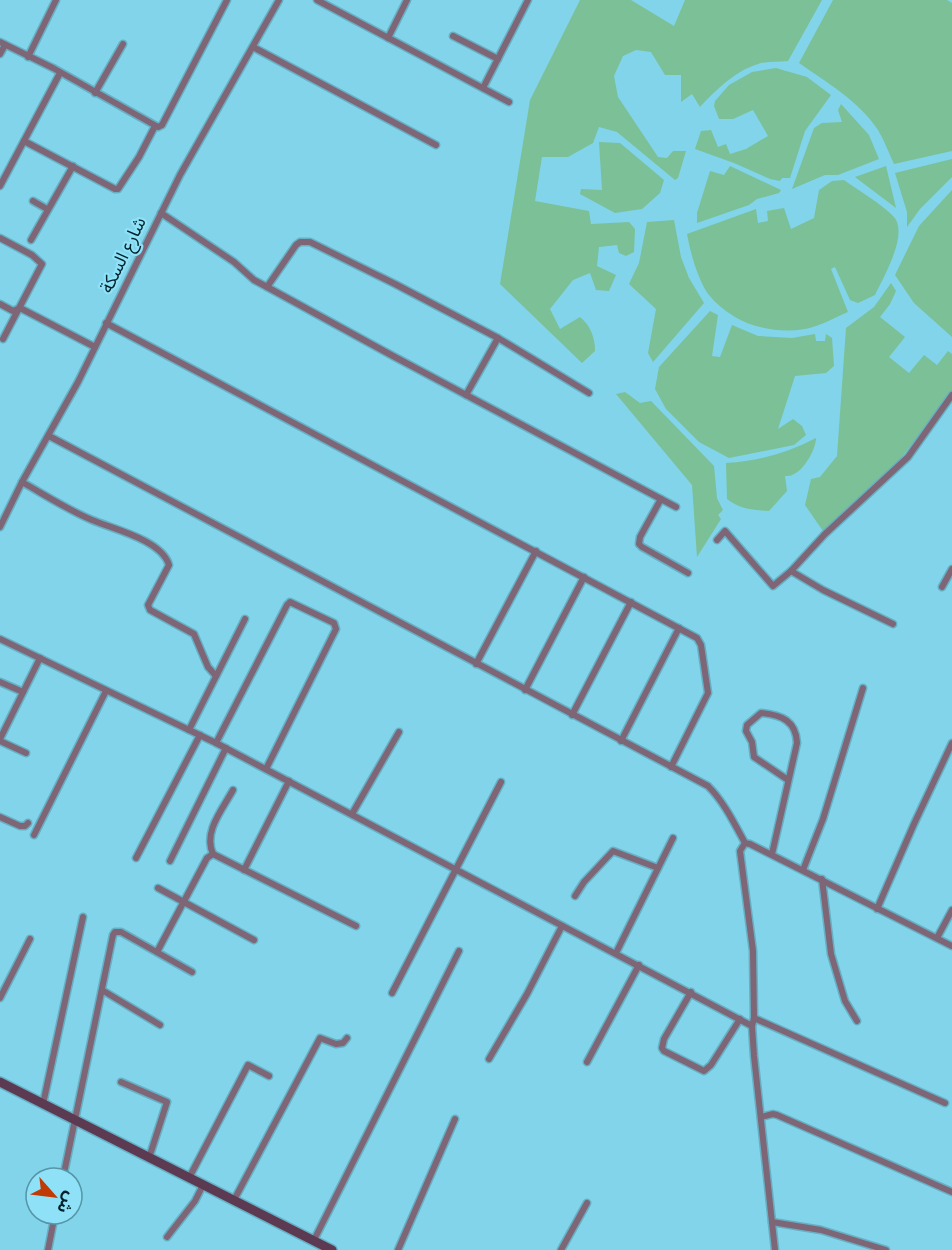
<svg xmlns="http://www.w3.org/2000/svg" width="952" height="1250" viewBox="0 0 952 1250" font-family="'Golos Text','Noto Sans Arabic',sans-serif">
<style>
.green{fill:#7cc097}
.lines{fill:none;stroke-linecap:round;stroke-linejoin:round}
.minor-casing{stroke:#67b0c4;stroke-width:9}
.secondary-casing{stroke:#67b0c4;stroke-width:12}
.minor{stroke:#7e6677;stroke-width:6}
.secondary{stroke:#5b3a52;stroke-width:9}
.labels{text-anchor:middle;stroke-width:4.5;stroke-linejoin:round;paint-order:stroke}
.street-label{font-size:18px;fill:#00222b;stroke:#8ee1f7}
</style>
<rect width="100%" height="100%" fill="#81d4ea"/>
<!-- green -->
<g class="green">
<path d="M580 0H631L674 26 685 0H822L788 61C778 62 767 61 758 64 735 71 716 90 700 107L692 94 681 102V75H665L651 52 636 50 623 56 614 76 618 97 658 157 667 158 673 151H686L678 178 675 180 617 132 599 127 593 143 568 157H542L535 201 589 211 591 224 629 222 635 229 634 252 626 256 619 253 617 245 599 247 597 266 616 275 609 291 596 290 590 273 573 280 550 309 560 329 580 317C590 325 595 337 595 351L582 363 500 284 530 100Z"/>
<path d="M833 0H947L952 3V151L894 164C889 153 884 140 878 130 859 101 826 82 799 63Z"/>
<polygon points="776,68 807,77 831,95 805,131 790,178 782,178 780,181 770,179 734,163 695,149 701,131 711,130 718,147 726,144 730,154 746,149 768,136 753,110 733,119 719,119 714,106 715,101 729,85 752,72"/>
<polygon points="841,104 869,135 879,159 838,175 825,175 792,189 814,128 822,123 842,122 838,110"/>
<polygon points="599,142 620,143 664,180 660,193 642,209 615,213 580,194 581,189 602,190"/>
<polygon points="952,159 952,177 920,209 907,227 907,212 895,173"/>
<polygon points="730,166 781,190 779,193 757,199 749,205 697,223 697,213 710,171 724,175"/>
<polygon points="886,166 896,208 855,177"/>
<path d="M844 180C858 190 882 204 894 217 909 234 883 278 875 295L858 303 850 300 835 267 831 269 848 312C834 318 820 326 805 329 769 335 732 323 709 295 698 281 690 251 687 234L756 209 758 223 768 221 767 211 784 208 791 229 814 218 819 190 832 181Z"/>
<polygon points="952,190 952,337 914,303 895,275 919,226"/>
<polygon points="674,220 681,257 689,278 704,303 653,362 648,353 656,309 629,284 639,263 647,222"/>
<polygon points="891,283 896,291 890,304 880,317 905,337 889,357 909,373 924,355 937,365 948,351 952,354 952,392 901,458 823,531 805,505 811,479 820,477 837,456 846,328 874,307"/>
<polygon points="710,311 718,315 712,356 720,357 732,325 758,336 792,338 815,334 816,341 825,341 826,334 832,338 834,366 826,373 795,376 778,429 793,419 802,426 806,435 794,445 729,458 699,442 666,409 655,389 659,367"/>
<polygon points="625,392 640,403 651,401 714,466 717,498 723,510 718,515 721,519 697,557 692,485 616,394"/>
<path d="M816 438C816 449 804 470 794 474 791 476 788 476 785 476L787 491 769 511C753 510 739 509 727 499L726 463C759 461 787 453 816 438Z"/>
</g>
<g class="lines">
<!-- minor casing -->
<g class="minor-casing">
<g id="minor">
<polyline points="317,0 509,102"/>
<polyline points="453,36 498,59"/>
<polyline points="388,38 407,0"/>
<polyline points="0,42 53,68 158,127 162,125 227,0"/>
<polyline points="253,47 436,145"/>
<polyline points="0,54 5,45"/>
<polyline points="28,57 56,0"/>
<polyline points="483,88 528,0"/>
<polyline points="95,93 123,44"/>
<polyline points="24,141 115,189 118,189 139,157 155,126"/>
<polyline points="0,186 60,73"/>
<polyline points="33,201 47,209"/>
<polyline points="161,213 234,262 254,280 267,287 393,356 676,507"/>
<polyline points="0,238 32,255 42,264 3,339"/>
<polyline points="31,240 73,166"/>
<polyline points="267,287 296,245 300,242 310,242 395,284 498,338 589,393"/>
<polyline points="0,304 13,311 20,308 95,347"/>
<polyline points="106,323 697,638 701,645 708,693 671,767"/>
<polyline points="466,395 498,338"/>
<path d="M49 436 708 786C724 802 734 823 745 843L750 844 952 946"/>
<path d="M22 482C45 495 68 510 92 520 113 529 162 540 169 565L148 605 150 610 194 634 208 667 216 676"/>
<polyline points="661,499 640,537 639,544 642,547 688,573"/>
<polyline points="0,527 22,482 78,382 180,175 279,0"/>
<polyline points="717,540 725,531 773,586 791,571 825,534 908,457 952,395"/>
<polyline points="791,571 823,590 893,624"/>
<polyline points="942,587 952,569"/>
<polyline points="0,639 216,743 752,1026"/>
<polyline points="476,664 536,551"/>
<polyline points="0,682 23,692"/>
<polyline points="525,690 584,577"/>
<polyline points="572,715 631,602"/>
<polyline points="189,730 245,619"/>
<polyline points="0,739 40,658"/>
<polyline points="0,741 26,753"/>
<polyline points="621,741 679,628"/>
<polyline points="216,743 287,605 290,602 334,623 336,629 266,769"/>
<polyline points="352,814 399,732"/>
<polyline points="0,817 20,826 25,826 28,823"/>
<polyline points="34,835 106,691"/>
<polyline points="745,843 740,851 753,951 754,1018 752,1026 754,1056 775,1250"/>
<path d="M213 854C203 832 222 810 233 790"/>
<path d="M772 854 797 743C796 721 782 715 761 713L747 725 746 731 752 742 754 757 788 780"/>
<polyline points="136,858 200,735"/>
<polyline points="170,861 226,748"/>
<polyline points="244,870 289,781"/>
<polyline points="803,870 823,819 863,688"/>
<polyline points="822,879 831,954 845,1001 857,1021"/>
<polyline points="158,888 254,940"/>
<polyline points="575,896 584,882 613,851 658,868"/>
<polyline points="877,909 914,824 952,743"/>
<polyline points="937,938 952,910"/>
<polyline points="157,952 207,858 213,854 356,926"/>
<polyline points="616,953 673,838"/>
<polyline points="102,990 160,1025"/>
<polyline points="691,992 664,1039 662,1048 664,1051 704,1071 711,1065 740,1019"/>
<polyline points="392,993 501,782"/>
<polyline points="0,998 30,939"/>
<polyline points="754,1018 945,1103"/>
<polyline points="489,1059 527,994 562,926"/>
<polyline points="587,1062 639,965"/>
<polyline points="121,1082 167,1102 149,1158"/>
<polyline points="43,1104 83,917"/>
<polyline points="761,1117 773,1114 777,1115 952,1192"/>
<polyline points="63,1178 113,935 115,932 121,932 192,972"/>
<polyline points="189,1178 248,1065 269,1076"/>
<polyline points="234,1200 320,1038 336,1044 343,1043 347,1038"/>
<polyline points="772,1222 821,1230 886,1250"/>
<polyline points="167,1237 195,1201 203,1185"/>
<polyline points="314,1240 459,951"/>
<polyline points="48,1250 55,1214"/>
<polyline points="398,1250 455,1119"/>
<polyline points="561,1250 587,1203"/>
</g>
</g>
<!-- secondary casing -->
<g class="secondary-casing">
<polyline id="secondary" points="0,1082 332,1250"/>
</g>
<!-- minor -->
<use href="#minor" class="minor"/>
<!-- secondary -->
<use href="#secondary" class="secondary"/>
</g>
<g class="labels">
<!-- street labels -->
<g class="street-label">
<text transform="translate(123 255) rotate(-64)" y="6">شارع السكة</text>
</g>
</g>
<!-- north arrow -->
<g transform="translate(54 1196) rotate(118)"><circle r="28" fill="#8ee1f7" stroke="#5595a5" stroke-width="1.5"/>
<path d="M0-4.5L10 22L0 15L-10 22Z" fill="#c13a05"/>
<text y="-9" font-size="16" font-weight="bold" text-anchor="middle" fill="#00222b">ش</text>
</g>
</svg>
